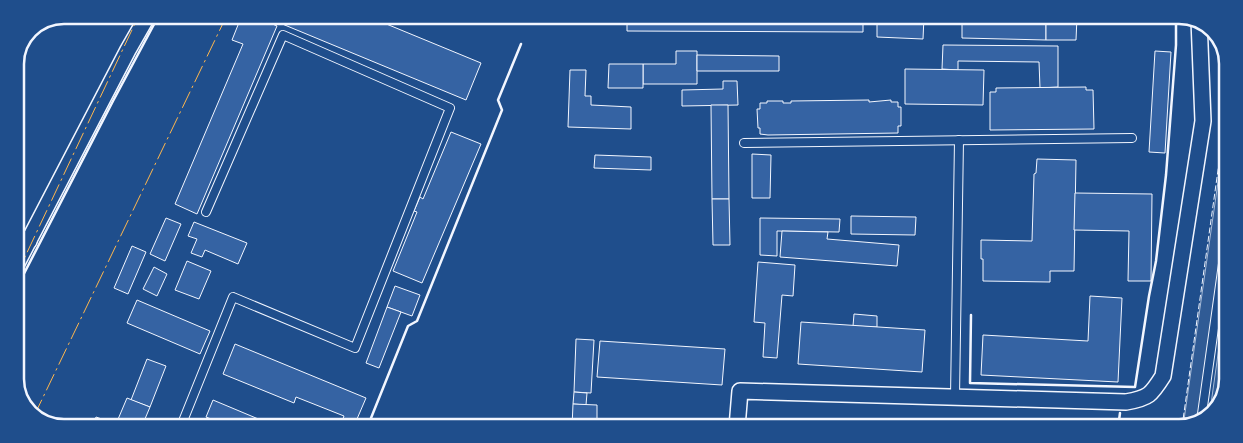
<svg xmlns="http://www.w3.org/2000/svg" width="1243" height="443" viewBox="0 0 1243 443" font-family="'Fira Sans',sans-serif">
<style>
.built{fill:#305b95;stroke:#a8bbd7}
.building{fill:#3563a3;stroke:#f2f6ff}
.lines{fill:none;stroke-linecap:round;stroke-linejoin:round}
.service-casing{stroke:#f2f6ff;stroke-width:10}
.minor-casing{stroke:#f2f6ff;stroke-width:18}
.service{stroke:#1f4e8c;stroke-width:8}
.minor{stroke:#1f4e8c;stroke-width:15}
.fence{stroke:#f2f6ff;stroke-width:1;stroke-dasharray:6 2.5;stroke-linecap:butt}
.wall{stroke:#f2f6ff;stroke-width:2.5}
.power{stroke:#ffb74d;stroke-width:1;stroke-dasharray:18 4 2.5 4;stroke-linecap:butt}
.rim{fill:none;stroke:#f2f6ff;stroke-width:2.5}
</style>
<rect width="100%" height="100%" fill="#1f4e8c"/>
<!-- built -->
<g class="built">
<polygon points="1228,112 1227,212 1197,422 1183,427"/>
<polygon points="1226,294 1226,395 1209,418 1219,347"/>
</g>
<!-- building -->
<g class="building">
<polygon points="242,15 252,15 277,26 197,214 175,204 243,44 232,40"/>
<polygon points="278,15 367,16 481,63 466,100 275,21"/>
<polygon points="527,16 553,16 552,21"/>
<polygon points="627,16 863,17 863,32 627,31"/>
<polygon points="877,17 924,17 923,39 877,37"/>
<polygon points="962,17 1046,17 1046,40 962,38"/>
<polygon points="1046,17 1077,17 1076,40 1046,40"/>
<polygon points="943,45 1058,46 1058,87 1040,88 1039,62 958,61 958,70 942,69"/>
<polygon points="676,51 697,51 697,84 643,84 643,64 676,64"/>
<polygon points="1155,51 1171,52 1165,153 1149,152"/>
<polygon points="697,55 779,56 779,71 697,71"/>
<polygon points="609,64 643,64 643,88 608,88"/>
<polygon points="905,69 984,70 983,105 905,104"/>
<polygon points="570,70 586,70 585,96 591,96 591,105 631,107 631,129 568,127"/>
<polygon points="723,81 737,81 738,105 682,106 682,90 723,89"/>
<polygon points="1086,87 1086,90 1093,90 1094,129 990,130 990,92 996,92 996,88"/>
<polygon points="869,100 869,102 891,100 891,102 898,102 898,107 901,107 901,126 898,126 898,133 768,135 760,134 760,128 758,128 757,109 760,109 760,103 767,103 767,101 783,101 783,103 791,103 791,101"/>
<polygon points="711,105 728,105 729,199 712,199"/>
<polygon points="451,132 481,144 422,283 393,271 417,212 414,211 420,197 423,199"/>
<polygon points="752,154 771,155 770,198 752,198"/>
<polygon points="595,155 651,157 651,170 594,168"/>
<polygon points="1037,159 1076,160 1074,271 1050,271 1050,282 983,281 983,259 981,259 981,240 1032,241 1034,174 1036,173"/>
<polygon points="1075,193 1152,194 1151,281 1128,281 1129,231 1074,230"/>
<polygon points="712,199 729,199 730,245 713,245"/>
<polygon points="851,216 916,217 915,235 851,234"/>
<polygon points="166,218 181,224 165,261 150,254"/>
<polygon points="760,218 840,219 839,232 777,231 777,256 760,255"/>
<polygon points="194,222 247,243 238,264 205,250 202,257 191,253 197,239 188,236"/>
<polygon points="782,231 828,232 827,239 899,245 897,266 780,257"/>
<polygon points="132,246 146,252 128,294 114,288"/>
<polygon points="187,261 211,271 199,299 175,290"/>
<polygon points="758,262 795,265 793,296 782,295 777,358 763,357 765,323 754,322"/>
<polygon points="154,267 167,274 157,296 143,289"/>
<polygon points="395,286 420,295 412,316 387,307"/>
<polygon points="1090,296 1122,298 1118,382 981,375 983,335 1088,341"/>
<polygon points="137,300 210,331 200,354 127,323"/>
<polygon points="387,307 401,312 379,368 366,363"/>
<polygon points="854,314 877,316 877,327 853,326"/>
<polygon points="801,322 925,330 922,372 798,364"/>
<polygon points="576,339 594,340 591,393 574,392"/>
<polygon points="600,341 725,349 722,385 597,377"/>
<polygon points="235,344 366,398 354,426 340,426 344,416 296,397 294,403 223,374"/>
<polygon points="147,359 166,366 150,407 131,400"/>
<polygon points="574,392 587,393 586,405 573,404"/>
<polygon points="127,398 150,407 142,426 92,426 96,417 116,424"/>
<polygon points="213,400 275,426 229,426 206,417"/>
<polygon points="573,404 597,405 597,423 589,422 588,427 572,427"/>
<polygon points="602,423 637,424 637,426 650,426 650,424 686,425 686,427 602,427"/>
</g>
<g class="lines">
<!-- service casing -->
<g class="service-casing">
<g id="service">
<polyline points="744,143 1132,138"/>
<polyline points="955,397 959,140"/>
<polyline points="1201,421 1227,235"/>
<polyline points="181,426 233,297 355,348 450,108 283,35 206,212"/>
</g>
</g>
<!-- minor casing -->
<g class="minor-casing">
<g id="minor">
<polyline points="15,235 29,241"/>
<polyline points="15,267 128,50 148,15"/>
<path d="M737 427 740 391 1126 402C1149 398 1151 395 1163 376L1203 121 1199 20"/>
</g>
</g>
<!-- service -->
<use href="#service" class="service"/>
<!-- minor -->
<use href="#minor" class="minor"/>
<!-- fence -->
<polyline class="fence" points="1182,427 1227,106 1226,55"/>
<!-- wall -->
<g class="wall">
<polyline points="15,291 113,101 159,15"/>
<polyline points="971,315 970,383 1135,387 1149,296 1156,261 1166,175 1176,45 1176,17"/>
<polyline points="369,423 408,326 417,321 502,110 498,100 521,44"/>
<polyline points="1118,428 1120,413"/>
</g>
<!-- power -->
<g class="power">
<polyline points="15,278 139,15"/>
<polyline points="34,416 227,15"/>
</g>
</g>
<!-- crop -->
<path d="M0 0H1243V443H0ZM64 24H1179A40 40 0 0 1 1219 64V379A40 40 0 0 1 1179 419H64A40 40 0 0 1 24 379V64A40 40 0 0 1 64 24Z" fill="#1f4e8c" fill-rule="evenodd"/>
<path class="rim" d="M64 24H1179A40 40 0 0 1 1219 64V379A40 40 0 0 1 1179 419H64A40 40 0 0 1 24 379V64A40 40 0 0 1 64 24Z"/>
</svg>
